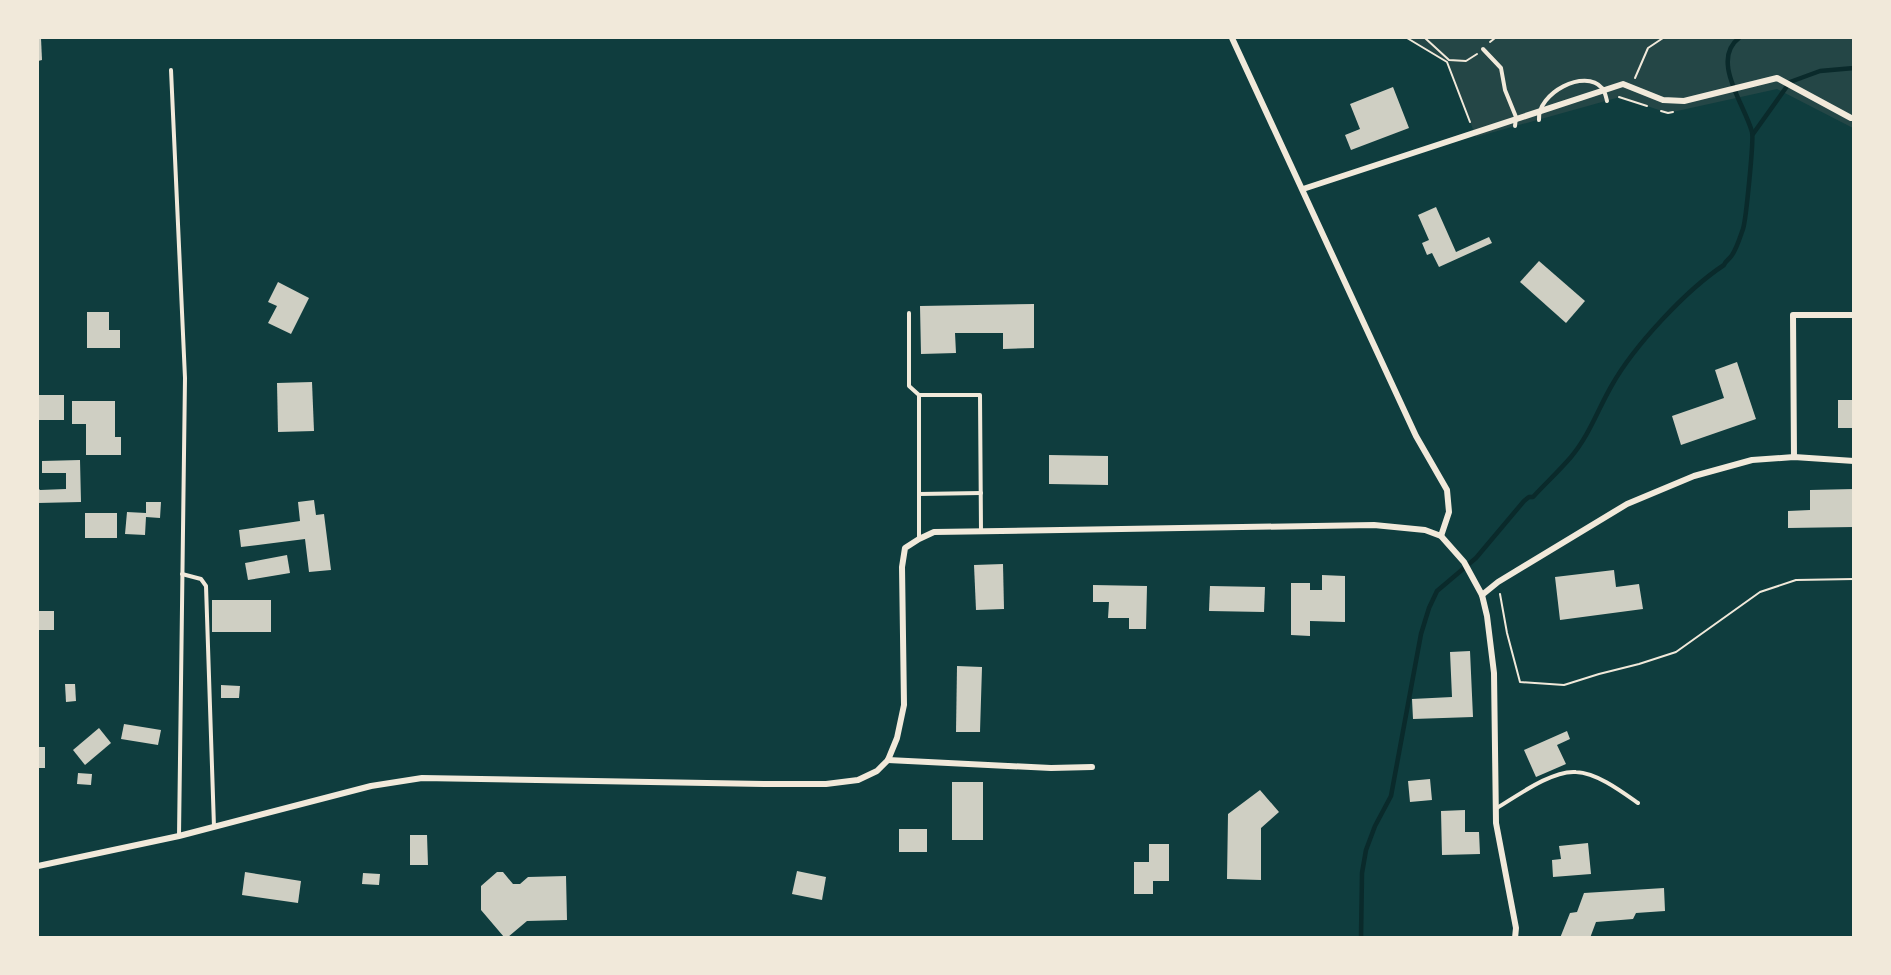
<svg xmlns="http://www.w3.org/2000/svg" width="1891" height="975" viewBox="0 0 1891 975" font-family="Commissioner,sans-serif">
<style>
.green{fill:#244646}
.lines{fill:none;stroke-linecap:round;stroke-linejoin:round}
.stream{stroke:#0a2a2b;stroke-width:4.5}
.building{fill:#cfcfc3}
.path{stroke:#f1e9da;stroke-width:2}
.service{stroke:#f1e9da;stroke-width:4}
.minor{stroke:#f1e9da;stroke-width:6}
</style>
<rect width="100%" height="100%" fill="#0f3d3e"/>
<!-- green -->
<polygon class="green" points="1407,38 1853,38 1853,128 1777,89 1668,113 1620,97 1476,137 1447,62"/>
<g class="lines">
<!-- stream -->
<g class="stream">
<polyline points="1753,134 1790,82 1820,71 1854,68"/>
<path d="M1361 938 1362 873 1366 850 1375 826 1391 796 1421 634 1429 608 1437 591 1476 558 1524 501 1529 497H1533C1545 484 1559 471 1571 457 1589 436 1598 409 1612 385 1634 346 1686 290 1724 265 1726 260 1730 259 1732 255 1737 248 1740 237 1743 229 1746 220 1754 139 1752 132 1745 105 1710 60 1739 38"/>
</g>
</g>
<!-- building -->
<g class="building">
<polygon points="38,38 41,38 42,60 38,61"/>
<polygon points="1393,87 1409,128 1351,150 1345,135 1360,129 1350,104"/>
<polygon points="1436,207 1456,252 1489,237 1492,243 1439,267 1432,253 1427,255 1422,243 1429,240 1418,215"/>
<polygon points="1539,261 1585,301 1566,323 1520,282"/>
<polygon points="278,282 309,298 291,334 268,323 277,306 268,302"/>
<polygon points="1034,304 1034,348 1003,349 1003,333 955,333 956,353 921,354 920,306"/>
<polygon points="87,312 109,312 109,330 120,330 120,348 87,348"/>
<polygon points="1737,362 1756,419 1681,445 1672,416 1724,398 1715,370"/>
<polygon points="312,382 314,431 278,432 277,383"/>
<rect x="38" y="395" width="26" height="25"/>
<rect x="1838" y="400" width="16" height="28"/>
<polygon points="72,401 115,401 115,437 121,437 121,455 86,455 86,424 72,424"/>
<polygon points="1049,455 1108,456 1108,485 1049,484"/>
<polygon points="80,460 81,502 38,503 38,488 40,490 66,489 66,473 42,473 42,461"/>
<polygon points="1854,489 1854,527 1788,528 1788,511 1810,510 1810,490"/>
<polygon points="314,500 316,515 324,514 331,570 309,572 305,539 241,547 239,530 300,521 298,502"/>
<polygon points="146,502 161,502 160,518 146,517 145,535 125,534 127,512 146,513"/>
<rect x="85" y="513" width="32" height="25"/>
<polygon points="287,555 290,573 248,580 245,563"/>
<polygon points="1003,564 1004,609 976,610 974,565"/>
<polygon points="1614,570 1616,587 1639,584 1643,609 1560,620 1555,577"/>
<polygon points="1322,575 1345,576 1345,622 1310,621 1310,636 1291,635 1291,583 1310,583 1310,590 1322,590"/>
<polygon points="1093,585 1147,586 1146,629 1129,629 1129,618 1108,618 1109,602 1093,602"/>
<polygon points="1210,586 1265,587 1264,612 1209,611"/>
<rect x="212" y="600" width="59" height="32"/>
<rect x="38" y="611" width="16" height="19"/>
<polygon points="1470,651 1473,717 1413,719 1412,699 1452,697 1450,652"/>
<polygon points="957,666 982,667 980,732 956,732"/>
<polygon points="65,684 75,684 76,701 66,702"/>
<polygon points="221,685 240,686 239,698 221,698"/>
<polygon points="124,724 161,730 158,745 121,739"/>
<polygon points="99,728 111,743 85,765 73,750"/>
<polygon points="1567,731 1570,739 1557,745 1566,764 1536,777 1524,750"/>
<rect x="38" y="747" width="7" height="21"/>
<polygon points="78,773 92,774 91,785 77,784"/>
<polygon points="1430,779 1432,800 1410,802 1408,781"/>
<rect x="952" y="782" width="31" height="58"/>
<polygon points="1260,790 1279,812 1261,828 1261,880 1227,879 1228,814"/>
<polygon points="1465,810 1465,832 1479,832 1480,854 1442,855 1441,811"/>
<rect x="899" y="829" width="28" height="23"/>
<polygon points="410,835 427,835 428,865 410,865"/>
<polygon points="1588,843 1591,874 1553,877 1552,860 1561,859 1559,846"/>
<polygon points="1149,844 1169,844 1169,881 1153,881 1153,894 1134,894 1134,862 1149,862"/>
<polygon points="797,871 826,877 822,900 792,894"/>
<polygon points="245,872 301,881 298,903 242,895"/>
<polygon points="497,872 503,872 513,884 520,884 528,877 566,876 567,920 527,921 508,937 504,937 481,910 481,886"/>
<polygon points="363,873 380,874 379,885 362,884"/>
<polygon points="1664,888 1665,911 1636,913 1633,919 1596,922 1590,938 1560,938 1570,913 1577,912 1584,893"/>
</g>
<g class="lines">
<!-- path -->
<g class="path">
<polyline points="1407,38 1447,62 1470,122"/>
<polyline points="1425,38 1449,60 1466,61 1477,54"/>
<polyline points="1490,42 1495,38"/>
<polyline points="1635,78 1648,48 1663,38"/>
<polyline points="1619,97 1647,106"/>
<polyline points="1661,111 1668,113 1673,112"/>
<polyline points="1500,594 1507,633 1520,682 1564,685 1599,674 1639,664 1676,652 1760,592 1796,580 1854,579"/>
</g>
<!-- service -->
<g class="service">
<polyline points="1483,49 1501,68 1505,90 1516,117 1515,126"/>
<polyline points="171,70 185,378 179,836"/>
<path d="M1539 120C1537 93 1585 68 1602 88 1605 91 1606 97 1607 101"/>
<polyline points="909,313 909,386 919,395"/>
<polyline points="919,494 981,493"/>
<polyline points="919,539 919,395 980,395 981,531"/>
<polyline points="182,574 201,579 206,586 214,827"/>
<path d="M1497 808C1517 796 1552 770 1576 772 1597 773 1621 791 1638 803"/>
</g>
<!-- minor -->
<g class="minor">
<polyline points="1232,38 1416,436 1447,490 1449,512 1441,536"/>
<polyline points="1303,189 1623,84 1663,100 1684,101 1777,78 1851,118 1854,118"/>
<polyline points="1794,457 1793,315 1854,315"/>
<polyline points="1482,595 1498,582 1627,504 1694,476 1752,460 1794,457 1854,461"/>
<polyline points="888,760 1051,768 1092,767"/>
<polyline points="38,866 179,836 371,786 422,778 764,784 826,784 858,780 877,771 888,760 897,738 904,705 902,567 905,548 919,539 934,532 1374,525 1425,530 1441,536 1464,562 1482,595 1487,616 1494,673 1496,823 1516,928 1515,938"/>
</g>
</g>
<!-- border -->
<rect width="1891" height="975" fill="none" stroke="#f1e9da" stroke-width="78"/>
</svg>
